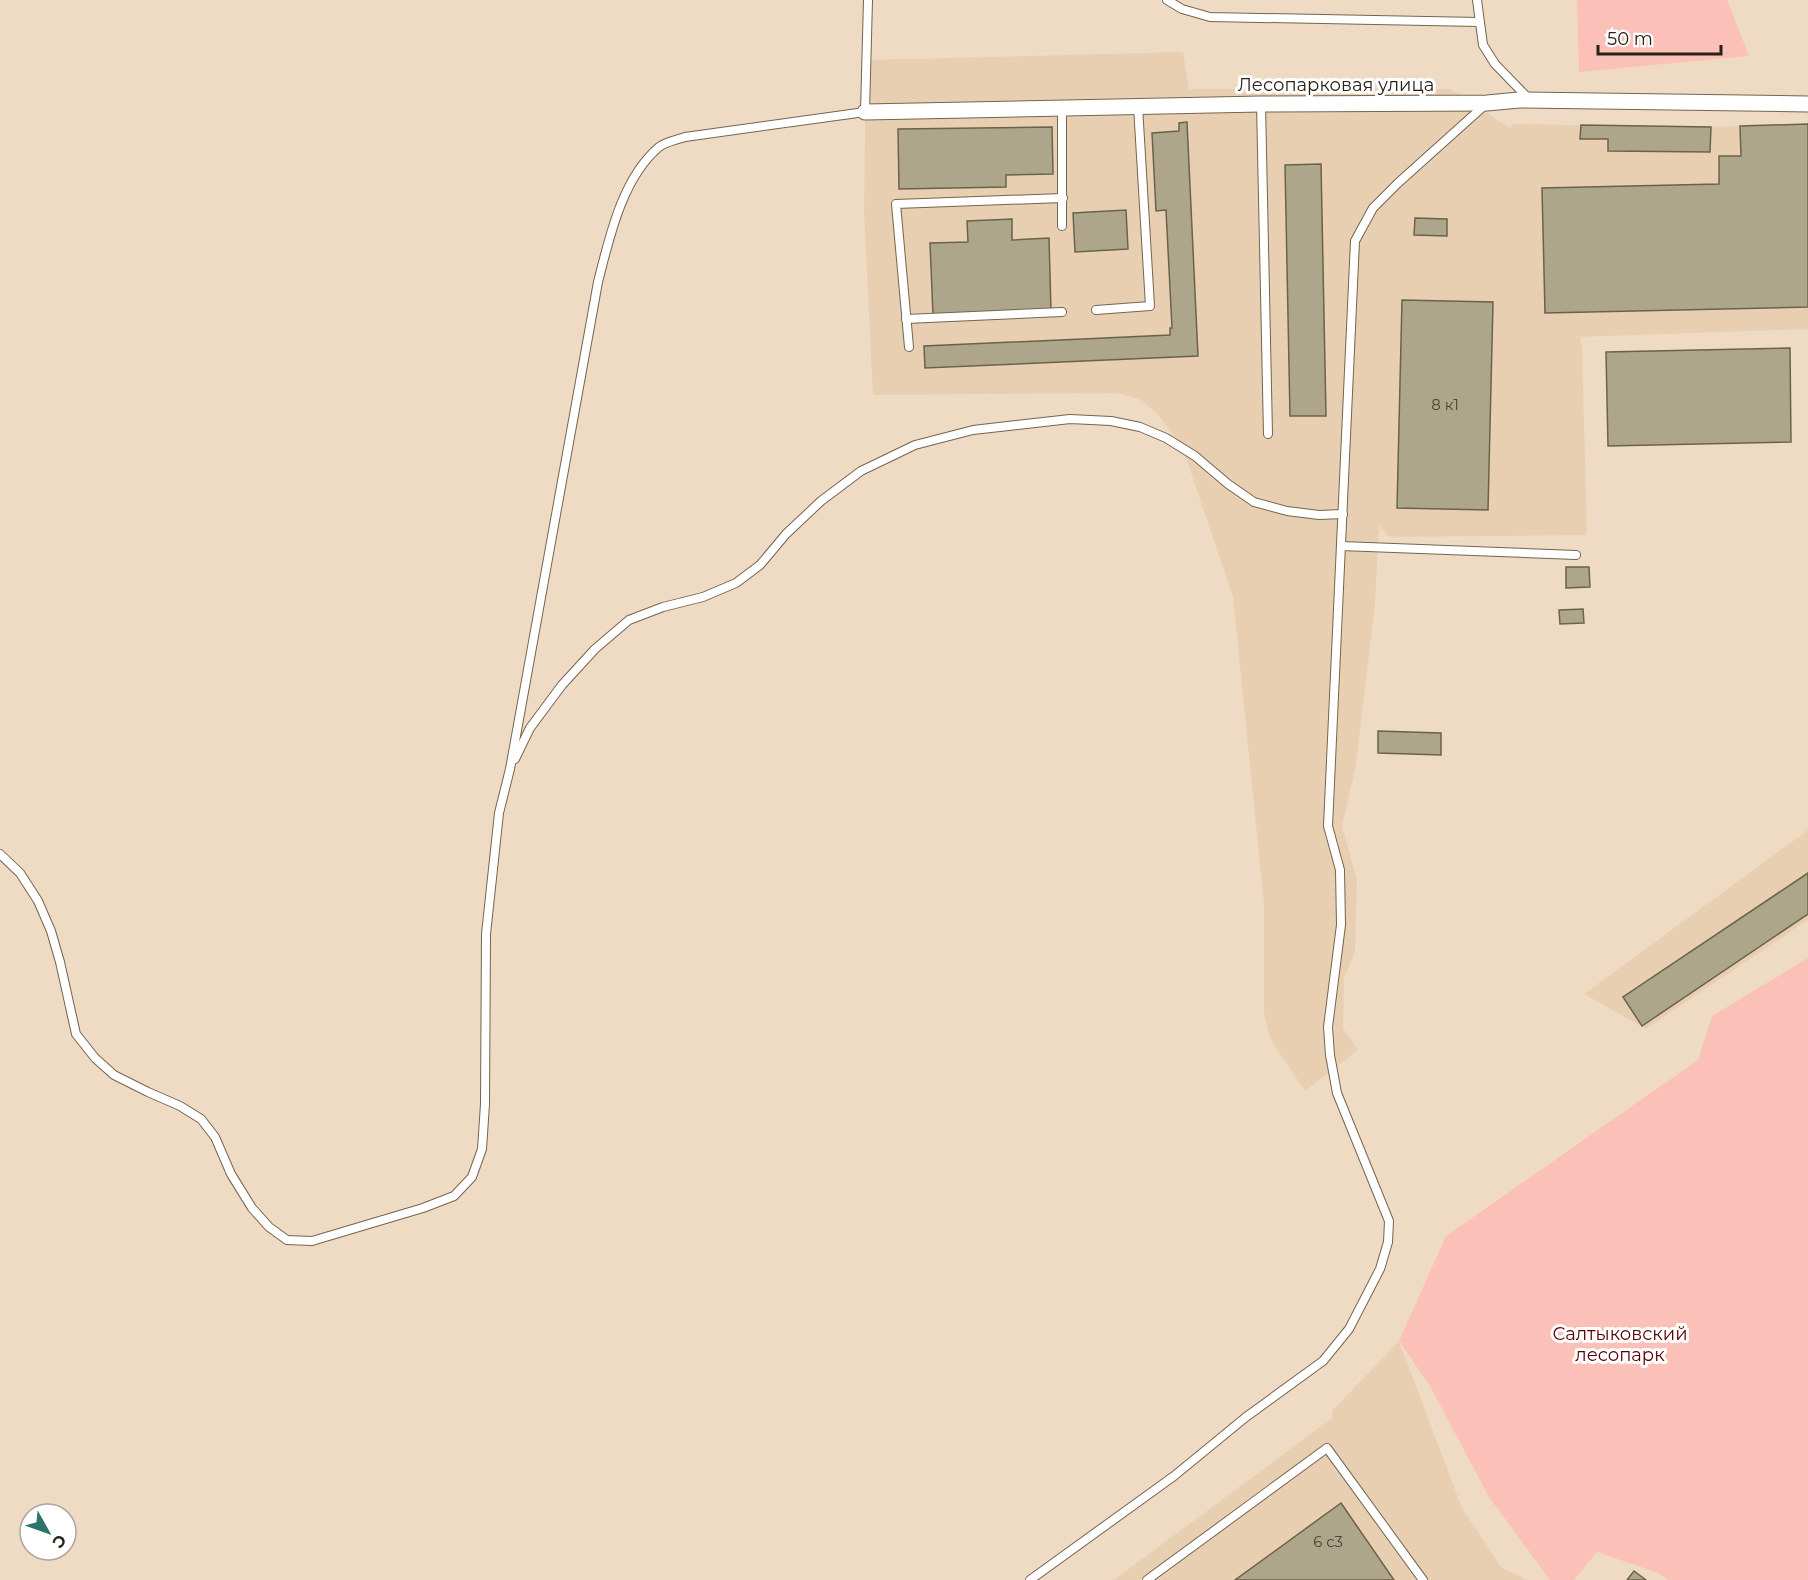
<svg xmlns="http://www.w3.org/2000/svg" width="1808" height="1580" viewBox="0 0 1808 1580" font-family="Montserrat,sans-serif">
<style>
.built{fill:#e8cfb2}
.green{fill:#fbc1b8}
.building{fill:#ada68b;stroke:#6a634a;stroke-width:1.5}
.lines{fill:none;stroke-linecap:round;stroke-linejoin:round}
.lane-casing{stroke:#75644f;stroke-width:10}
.street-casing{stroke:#75644f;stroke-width:17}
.lane{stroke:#fff;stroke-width:8}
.street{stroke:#fff;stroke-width:15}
.labels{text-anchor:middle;stroke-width:6;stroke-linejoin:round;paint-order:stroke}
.number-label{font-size:15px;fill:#4b4336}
.street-label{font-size:18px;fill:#2a221a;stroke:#fff}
.park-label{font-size:18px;fill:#5a0103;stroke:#fff}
</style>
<rect width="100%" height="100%" fill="#efdbc3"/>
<!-- built -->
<g class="built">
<polygon points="1183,52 1189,89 1450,89 1510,128 1514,124 1711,127 1808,124 1808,329 1580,337 1582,347 1587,535 1392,537 1387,535 1379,525 1375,604 1356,764 1342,827 1357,879 1355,952 1344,978 1343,1028 1358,1050 1305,1091 1270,1039 1264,1012 1264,904 1233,597 1182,446 1157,413 1140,399 1116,393 873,395 864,211 866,60"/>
<polygon points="1808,830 1808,920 1646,1029 1584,994"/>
<polygon points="1399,1341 1462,1508 1501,1567 1527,1580 1114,1580 1332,1418 1332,1411"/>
</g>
<!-- green -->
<g class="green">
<polygon points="1577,0 1727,0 1749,56 1579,72"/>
<polygon points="1808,958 1808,1580 1668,1580 1658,1573 1597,1552 1574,1580 1550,1580 1489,1497 1430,1386 1399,1341 1446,1236 1698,1060 1712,1016"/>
</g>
<!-- building -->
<g class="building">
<polygon points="1187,122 1198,356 925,368 924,346 1170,335 1170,328 1172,328 1166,210 1156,211 1152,133 1179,131 1179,123"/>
<polygon points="1808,124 1808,307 1545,313 1542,188 1719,184 1719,156 1741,156 1740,126"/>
<polygon points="1581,125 1711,127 1710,152 1608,151 1608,139 1580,139"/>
<polygon points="1052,127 1053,174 1006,175 1006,187 899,189 898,129"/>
<polygon points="1321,164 1326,416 1290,416 1285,165"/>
<polygon points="1126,210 1128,249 1075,252 1073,213"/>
<polygon points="1415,218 1447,219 1447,236 1414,235"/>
<polygon points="1012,219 1012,240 1049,238 1051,311 933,315 930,243 968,242 967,221"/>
<polygon points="1402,300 1493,302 1488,510 1397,508"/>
<polygon points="1790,348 1791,442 1608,446 1606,352"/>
<polygon points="1566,567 1589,567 1590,587 1566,588"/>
<polygon points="1583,609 1584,623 1560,624 1559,610"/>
<polygon points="1378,731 1441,733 1441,755 1378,753"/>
<polygon points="1808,873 1808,914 1642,1026 1623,997"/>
<polygon points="1341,1503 1394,1580 1235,1580"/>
<polygon points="1634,1571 1646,1580 1627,1580"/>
</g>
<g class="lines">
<!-- lane casing -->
<g class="lane-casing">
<g id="lane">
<polyline points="1167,0 1182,9 1210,17 1479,22"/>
<polyline points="1477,0 1483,45 1495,64 1530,100"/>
<polyline points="1261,104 1268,434"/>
<polyline points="1062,108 1062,226"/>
<polyline points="1096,310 1150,306 1138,106"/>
<polyline points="906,319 1062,312"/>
<polyline points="909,347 896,204 1063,198"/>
<polyline points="1341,546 1576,555"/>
<polyline points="515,759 530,728 562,685 595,649 629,620 663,607 703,597 736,583 760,565 786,534 821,501 861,471 915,445 973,430 1070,419 1111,421 1140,427 1166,438 1195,456 1228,484 1254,502 1287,511 1319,515 1343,514"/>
<path d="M0 854 20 873 38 901 51 931 60 962 76 1034 95 1058 114 1075 148 1092 180 1106 201 1119 215 1137 231 1174 252 1208 269 1227 287 1240 312 1241 423 1208 454 1196 472 1177 482 1149 485 1104 486 934 499 813 510 769 598 282C609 239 622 178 659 147 665 142 676 140 685 137L865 112 868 0"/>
<polyline points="1030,1580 1174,1476 1246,1417 1323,1361 1349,1329 1380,1269 1388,1242 1389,1221 1337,1093 1330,1055 1328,1027 1341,925 1340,870 1328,826 1355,241 1373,208 1398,183 1486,104"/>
<polyline points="1147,1580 1327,1448 1423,1580"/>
</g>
</g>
<!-- street casing -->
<g class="street-casing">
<polyline id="street" points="865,112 1261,104 1487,103 1519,100 1808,104"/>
</g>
<!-- lane -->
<use href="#lane" class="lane"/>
<!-- street -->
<use href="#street" class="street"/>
</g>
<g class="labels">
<!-- number labels -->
<g class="number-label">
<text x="1445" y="410">8 к1</text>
<text x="1328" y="1547">6 с3</text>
</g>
<!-- street labels -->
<g class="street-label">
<text x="1336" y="91">Лесопарковая улица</text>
</g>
<!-- park labels -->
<g class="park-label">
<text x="1620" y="1340">Салтыковский<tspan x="1620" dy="21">лесопарк</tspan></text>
</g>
</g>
<!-- north arrow -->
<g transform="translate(48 1532) rotate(130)"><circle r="28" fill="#ffffff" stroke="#aaa7a3" stroke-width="1.5"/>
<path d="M0-4.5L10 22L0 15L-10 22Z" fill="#2c7369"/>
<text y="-9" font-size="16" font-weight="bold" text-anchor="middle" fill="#2a221a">С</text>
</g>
<!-- scale -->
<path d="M1598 45v9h123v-9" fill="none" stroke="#2a221a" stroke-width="3"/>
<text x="1607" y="45" font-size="18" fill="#2a221a" stroke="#ffffff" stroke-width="4.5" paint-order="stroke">50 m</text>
</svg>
